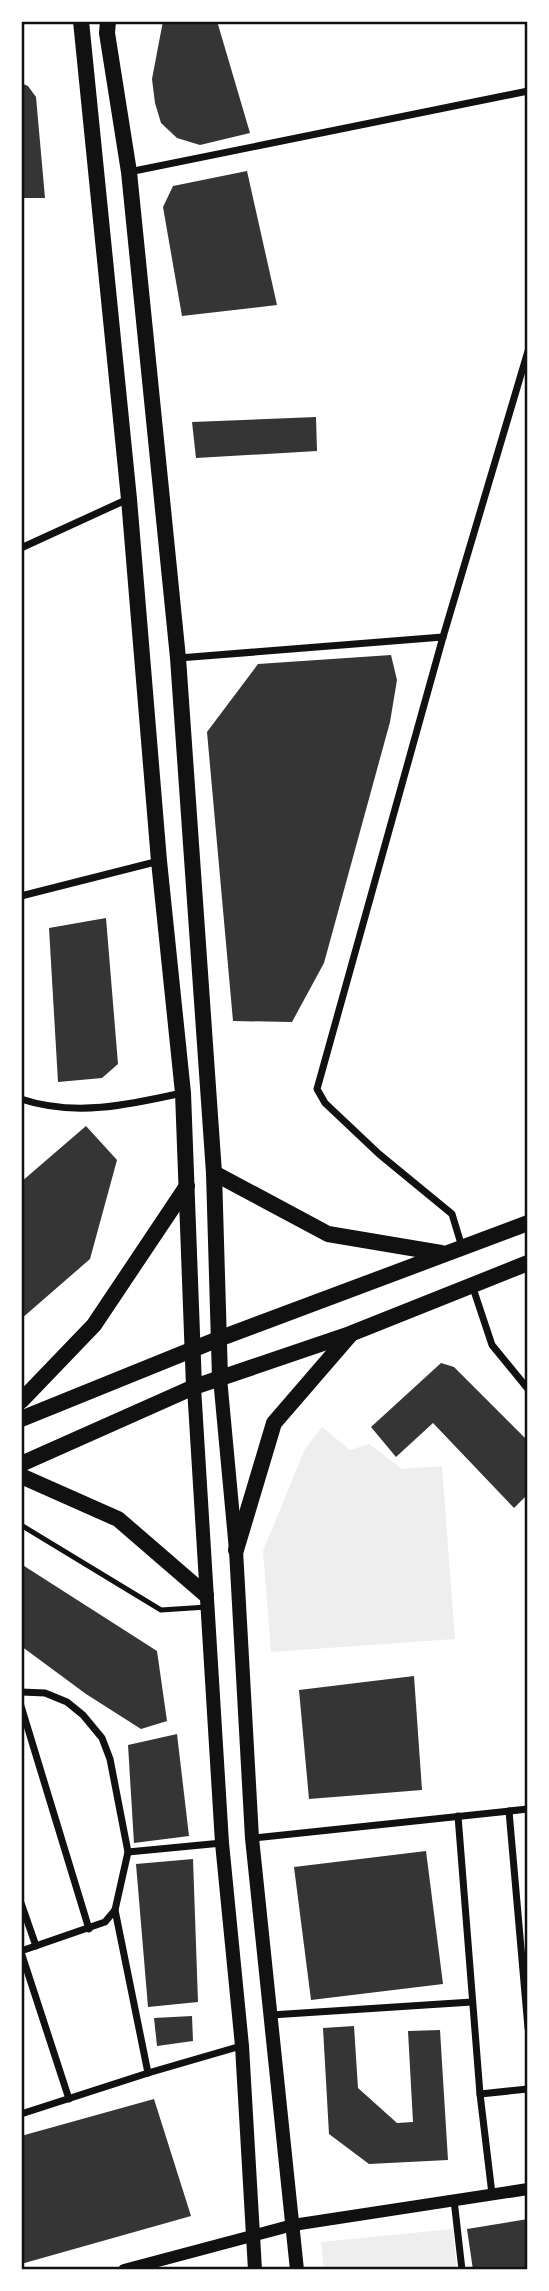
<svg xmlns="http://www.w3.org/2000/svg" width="549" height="2291" viewBox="0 0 549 2291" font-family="'Alegreya Sans',sans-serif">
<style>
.green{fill:#eee}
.building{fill:#353535}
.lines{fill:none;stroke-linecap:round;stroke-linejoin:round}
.service{stroke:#111;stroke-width:5}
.minor{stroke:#111;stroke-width:7}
.tertiary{stroke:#111;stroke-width:12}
.secondary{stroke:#111;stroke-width:14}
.primary{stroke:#111;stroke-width:16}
.neatline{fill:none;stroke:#111;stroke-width:2.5}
</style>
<rect width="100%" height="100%" fill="#fff"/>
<!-- green -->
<g class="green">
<polygon points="322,1427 350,1450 369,1444 402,1469 442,1466 455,1639 271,1652 263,1551 305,1449"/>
<polygon points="453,2229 457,2270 324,2270 321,2242"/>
</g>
<!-- building -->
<g class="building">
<polygon points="163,21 217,21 250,133 200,145 177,138 161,123 155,103 152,79"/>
<polygon points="21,83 28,86 36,97 45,198 21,198"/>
<polygon points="247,171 277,305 182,316 163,207 173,186"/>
<polygon points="316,417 317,451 196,458 192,422"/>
<polygon points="391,655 397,680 390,722 324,963 292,1022 233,1021 207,732 258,664"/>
<polygon points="106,918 118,1064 102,1078 58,1082 49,928"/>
<polygon points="86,1126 117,1160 90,1259 21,1319 21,1182"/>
<polygon points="441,1363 454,1367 528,1441 528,1494 514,1508 433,1423 396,1457 371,1427"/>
<polygon points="21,1564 157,1651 167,1721 141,1729 86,1694 21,1646"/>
<polygon points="414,1676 422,1790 309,1799 299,1690"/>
<polygon points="177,1734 189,1836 134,1843 128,1745"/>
<polygon points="426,1851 443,1984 311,2000 294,1867"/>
<polygon points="193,1859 198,2002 148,2007 136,1864"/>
<polygon points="192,2016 193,2041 157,2046 154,2018"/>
<polygon points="354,2026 358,2088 397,2123 413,2122 408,2031 440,2030 448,2160 369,2164 329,2134 323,2028"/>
<polygon points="154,2099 191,2216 21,2264 21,2136"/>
<polygon points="528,2219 528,2270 473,2270 467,2229"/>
</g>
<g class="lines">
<!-- service -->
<polyline class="service" points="21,1525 161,1610 207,1607"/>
<!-- minor -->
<g class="minor">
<polyline points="129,172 528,91"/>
<polyline points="21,548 128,499"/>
<polyline points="179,658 443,637"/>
<polyline points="21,896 159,861"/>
<path d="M21 1099C75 1117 128 1105 182 1093"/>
<polyline points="462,1247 452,1214 379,1154 325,1103 317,1089 443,637 528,351"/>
<polyline points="472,1285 492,1345 528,1389"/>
<polyline points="21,1692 45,1693 67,1702 83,1715 102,1738 110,1759 128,1852 115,1910 105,1922 21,1951"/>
<polyline points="21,1706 89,1929"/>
<polyline points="509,1811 528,2028"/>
<polyline points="458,1816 480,2094 528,2089"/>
<polyline points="253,1838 528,1809"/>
<polyline points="128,1852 222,1843"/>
<polyline points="21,1903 36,1946"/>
<polyline points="115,1910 148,2073"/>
<polyline points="21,1952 69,2099"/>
<polyline points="271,2015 472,2002"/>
<polyline points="480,2094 492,2194"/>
<polyline points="21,2114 148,2073 241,2046"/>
<polyline points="454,2200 462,2270"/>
</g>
<!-- tertiary -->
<polyline class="tertiary" points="124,2270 293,2225 528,2189"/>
<!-- secondary -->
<g class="secondary">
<polyline points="220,1378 236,1550 252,1838 297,2270"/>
<polyline points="194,1387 222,1843 242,2046 255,2270"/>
</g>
<!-- primary -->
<g class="primary">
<polyline points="81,21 129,499 159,861 183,1093 194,1387"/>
<polyline points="108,21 107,33 129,172 178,658 214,1173 220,1378"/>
<polyline points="214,1173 328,1234 441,1253"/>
<polyline points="21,1401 94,1325 187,1186"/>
<polyline points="21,1419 221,1338 528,1223"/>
<polyline points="21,1464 194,1387 350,1334 528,1263"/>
<polyline points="21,1476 118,1519 206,1595"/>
<polyline points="236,1550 274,1423 350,1335"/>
</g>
</g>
<!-- border -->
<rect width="549" height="2291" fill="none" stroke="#ffffff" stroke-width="46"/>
<rect x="23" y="23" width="503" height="2245" class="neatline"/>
</svg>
